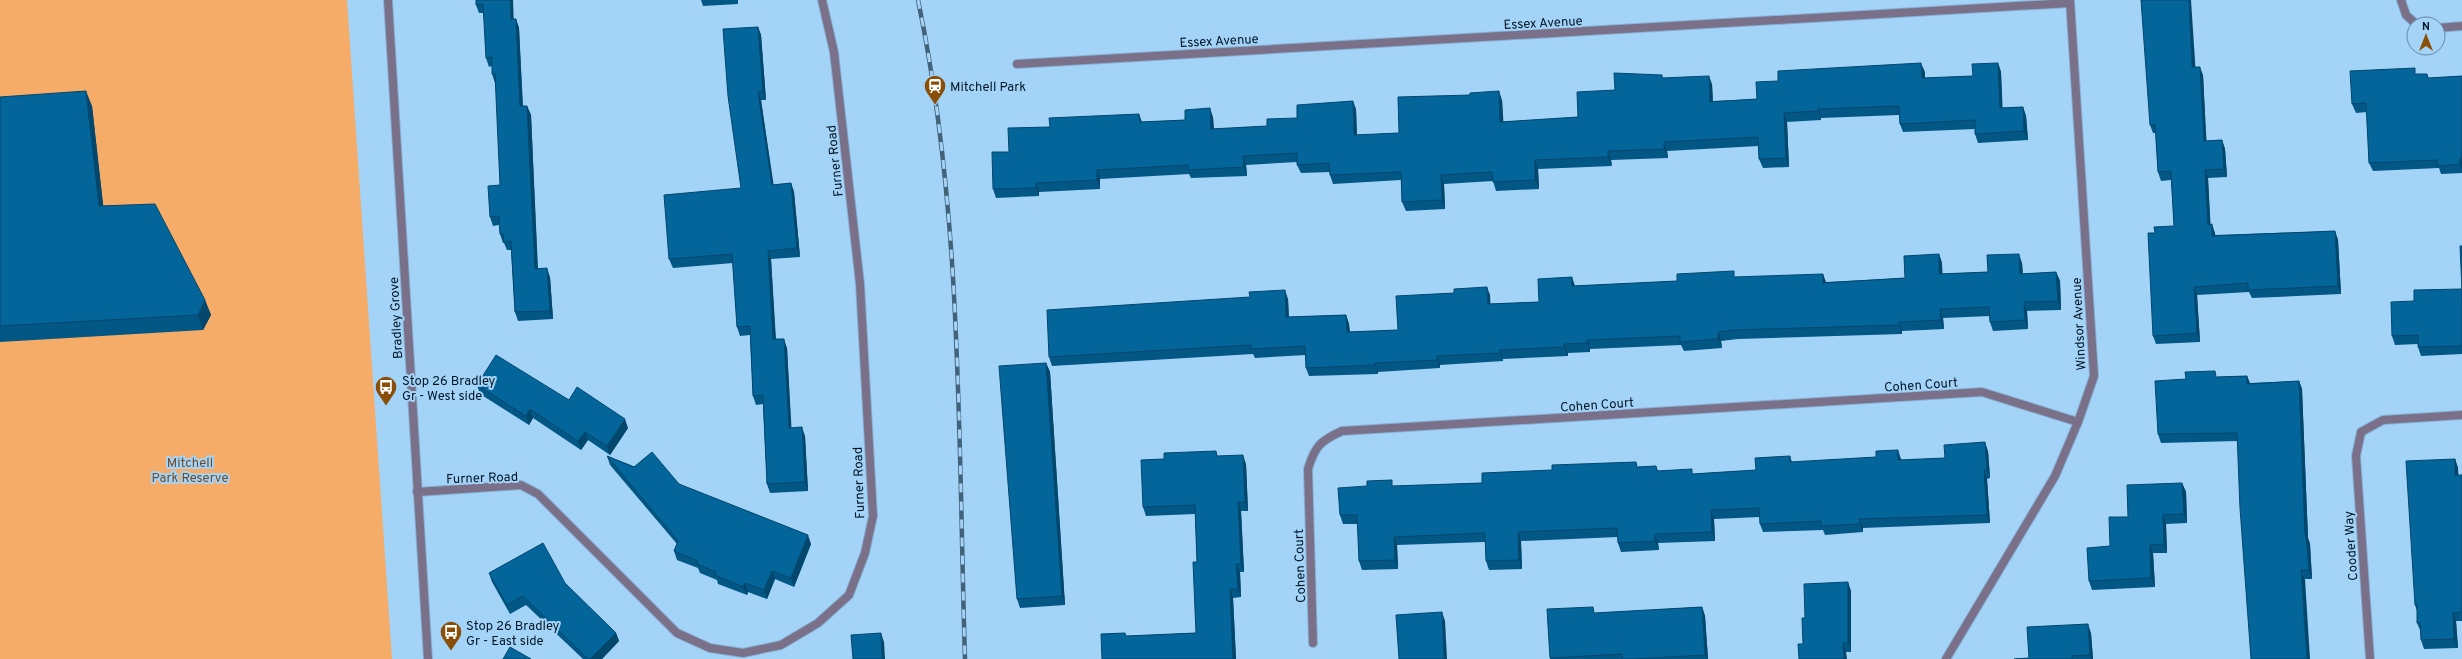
<svg xmlns="http://www.w3.org/2000/svg" width="2462" height="659" viewBox="0 0 2462 659" font-family="Overpass,sans-serif">
<style>
.green{fill:#f5ac69}
.lines{fill:none;stroke-linecap:round;stroke-linejoin:round}
.minor-casing{stroke:#86b1d2;stroke-width:10}
.tertiary-casing{stroke:#86b1d2;stroke-width:10}
.minor{stroke:#7a708a;stroke-width:8}
.tertiary{stroke:#7a708a;stroke-width:8}
.rail-casing{stroke:#42627a;stroke-width:4.5}
.rail{stroke:#a4d3f8;stroke-width:3;stroke-dasharray:9;stroke-linecap:butt}
.wall{fill:#035785}
.shaded-wall{fill:#03476c}
.building{fill:#04659b;stroke:#03476c}
.labels{text-anchor:middle;stroke-width:4;stroke-linejoin:round;paint-order:stroke}
.street-label{font-size:13px;fill:#001626;stroke:#a4d3f8}
.poi-label{font-size:13px;fill:#001626;stroke:#a4d3f8;text-anchor:start}
.park-label{font-size:13px;fill:#6f4a28;stroke:#a4d3f8}
</style>
<rect width="100%" height="100%" fill="#a4d3f8"/>
<!-- green -->
<polygon class="green" points="0,0 347,0 392,659 0,659"/>
<g class="lines">
<!-- minor casing -->
<g class="minor-casing">
<g id="minor">
<polyline points="2401,0 2406,15 2416,24"/>
<polyline points="2438,28 2462,26"/>
<polyline points="1017,64 2070,3"/>
<polyline points="417,492 521,485 538,494 677,633 710,648 743,653 781,645 818,623 849,595 865,553 873,516 860,284 834,52 822,0"/>
<path d="M1313 643 1308 469C1315 446 1320 441 1342 431L1982 392 2078 422"/>
<polyline points="1946,659 2055,476 2078,422 2094,376 2070,0"/>
<polyline points="2370,659 2356,456 2361,432 2383,420 2462,415"/>
</g>
</g>
<!-- tertiary casing -->
<g class="tertiary-casing">
<polyline id="tertiary" points="388,0 428,659"/>
</g>
<!-- minor -->
<use href="#minor" class="minor"/>
<!-- tertiary -->
<use href="#tertiary" class="tertiary"/>
<!-- rail casing -->
<g class="rail-casing">
<path id="rail" d="M918 0C963 215 958 440 965 659"/>
</g>
<!-- rail -->
<use href="#rail" class="rail"/>
</g>
<!-- wall -->
<g class="wall">
<polygon points="476,0 514,19 516,19 519,28 523,106 527,106 531,115 538,269 550,277 553,319 518,321 515,312 511,250 507,250 504,243 503,243 500,234 499,225 493,226 490,217 500,185 496,83 495,83 492,74 492,66 489,67 486,58 484,13 479,13 476,5"/>
<polygon points="701,0 738,0 738,4 703,6"/>
<polygon points="758,27 761,35 766,100 761,100 773,185 791,183 794,192 800,257 771,259 776,339 787,348 791,428 805,436 808,491 770,493 767,484 763,404 756,405 753,396 750,335 740,336 737,327 733,263 673,268 669,259 741,188"/>
<polygon points="1998,63 2001,72 2002,108 2023,107 2026,116 2028,140 1978,143 1975,134 1975,129 1903,132 1900,124 1899,115 1821,118 1821,120 1787,122 1789,167 1763,168 1759,159 1759,146 1667,151 1668,158 1611,160 1612,166 1538,169 1539,189 1496,191 1493,181 1444,184 1445,209 1406,211 1402,202 1401,180 1333,184 1330,175 1330,172 1301,173 1297,165 1297,162 1246,165 1247,176 1191,178 1189,174 1100,179 1100,189 1039,192 1039,196 996,198 993,189 1009,152 1050,127 1185,120 1213,117 1214,129 1267,126 1297,118 1356,109 1357,135 1399,133 1502,100 1503,122 1578,117 1615,90 1662,75 1663,78 1712,84 1713,101 1757,99 1778,81 1925,72 1925,78 1973,76"/>
<polygon points="2195,67 2203,75 2206,141 2222,140 2225,149 2227,177 2208,178 2210,224 2215,233 2215,235 2335,231 2338,240 2341,294 2252,298 2249,292 2197,295 2200,342 2156,344 2153,336 2155,233 2174,226 2171,180 2161,181 2158,172 2156,133 2153,133 2150,125"/>
<polygon points="2417,74 2429,78 2462,76 2462,173 2441,174 2439,168 2373,171 2369,163 2367,112 2356,113 2352,104"/>
<polygon points="0,97 92,106 103,206 205,300 211,315 203,330 0,342"/>
<polygon points="2462,246 2462,354 2421,356 2418,347 2418,344 2395,345 2392,336 2462,289"/>
<polygon points="1939,254 1942,263 1942,274 1988,272 2022,263 2023,274 2056,272 2060,281 2061,310 2027,311 2028,329 1993,331 1990,322 1990,316 1943,318 1944,329 1902,331 1902,334 1738,339 1721,341 1722,348 1684,351 1681,345 1590,349 1590,352 1568,353 1568,356 1503,359 1503,361 1440,365 1440,368 1378,372 1378,374 1309,376 1306,368 1306,355 1255,358 1253,354 1052,366 1049,357 1250,297 1288,299 1289,317 1346,315 1349,324 1350,332 1398,330 1490,295 1490,304 1539,302 1575,286 1677,281 1736,277 1826,282 1905,278"/>
<polygon points="1046,363 1050,372 1065,605 1020,608 1017,599"/>
<polygon points="2247,376 2250,383 2299,381 2302,389 2308,538 2310,544 2312,579 2305,579 2237,441 2161,443 2158,434 2218,377"/>
<polygon points="477,385 569,400 628,428 610,455 588,440 581,450 533,418 529,425 480,394"/>
<polygon points="1988,451 1990,478 1987,479 1990,523 1863,528 1863,532 1825,535 1823,530 1763,532 1760,524 1760,517 1714,519 1715,541 1658,543 1659,550 1621,552 1618,543 1618,537 1521,541 1522,569 1489,570 1486,561 1485,542 1397,545 1398,569 1362,570 1359,561 1358,524 1343,524 1340,515 1367,486 1394,486 1482,483 1638,467 1656,466 1658,471 1693,474 1756,470 1790,456 1792,462 1901,459 1901,460 1945,458"/>
<polygon points="607,456 679,484 811,544 794,587 775,579 767,599 748,592 747,595 718,584 717,580 700,573 698,568 677,560 674,551 677,544 610,465"/>
<polygon points="1218,456 1246,464 1248,511 1241,511 1244,572 1240,572 1241,597 1233,598 1236,659 1102,659 1126,636 1196,633 1197,562 1195,514 1146,516 1143,507"/>
<polygon points="2455,459 2458,468 2458,475 2462,475 2462,621 2456,621 2458,648 2424,649 2421,640 2421,632 2417,623 2417,611 2415,605"/>
<polygon points="2182,483 2186,492 2187,523 2166,524 2167,553 2153,553 2155,587 2092,590 2089,581 2110,546"/>
<polygon points="489,573 616,633 619,641 602,659 583,659 526,605 510,614 492,582"/>
<polygon points="1851,591 1851,652 1846,652 1803,644"/>
<polygon points="1702,607 1705,616 1708,659 1550,659 1550,658 1596,613"/>
<polygon points="2091,633 2093,659 2014,659 2029,658"/>
</g>
<!-- shaded-wall -->
<g class="shaded-wall">
<polygon points="510,0 513,0 514,28 511,19"/>
<polygon points="2189,0 2191,0 2196,76 2192,67"/>
<polygon points="516,19 519,28 523,115 520,106"/>
<polygon points="758,27 761,35 766,100 763,91"/>
<polygon points="1921,63 1925,72 1925,87 1922,78"/>
<polygon points="1998,63 2001,72 2003,117 2000,108"/>
<polygon points="2200,67 2203,75 2207,150 2204,141"/>
<polygon points="1709,76 1712,84 1713,110 1710,102"/>
<polygon points="86,91 92,106 105,221 99,206"/>
<polygon points="1499,91 1502,100 1504,131 1500,122"/>
<polygon points="758,92 761,100 775,194 772,185"/>
<polygon points="1353,101 1356,109 1357,144 1354,135"/>
<polygon points="527,106 531,115 538,277 535,269"/>
<polygon points="2023,107 2026,116 2028,140 2024,131"/>
<polygon points="1210,108 1213,117 1214,138 1211,129"/>
<polygon points="1818,109 1821,118 1821,120 1818,111"/>
<polygon points="1784,113 1787,122 1789,167 1786,158"/>
<polygon points="1139,114 1142,122 1140,122"/>
<polygon points="2222,140 2225,149 2227,177 2224,169"/>
<polygon points="1664,142 1667,151 1668,158 1664,149"/>
<polygon points="1608,151 1611,160 1612,166 1608,157"/>
<polygon points="1243,156 1246,165 1247,176 1244,167"/>
<polygon points="2460,158 2462,162 2462,169 2460,164"/>
<polygon points="1535,160 1538,169 1539,189 1535,180"/>
<polygon points="1097,170 1100,179 1100,189 1097,180"/>
<polygon points="2205,170 2208,178 2211,233 2208,225"/>
<polygon points="1441,175 1444,184 1445,209 1442,200"/>
<polygon points="791,183 794,192 800,257 797,248"/>
<polygon points="1036,183 1039,192 1039,196 1036,188"/>
<polygon points="2212,224 2215,233 2216,244 2212,236"/>
<polygon points="2335,231 2338,240 2341,294 2338,286"/>
<polygon points="768,251 771,259 776,348 773,339"/>
<polygon points="1939,254 1942,263 1943,283 1939,274"/>
<polygon points="2019,254 2022,263 2023,283 2020,274"/>
<polygon points="547,268 550,277 553,319 550,311"/>
<polygon points="2056,272 2060,281 2061,310 2058,301"/>
<polygon points="1823,274 1826,282 1823,283"/>
<polygon points="1572,277 1575,286 1572,286"/>
<polygon points="1487,287 1490,295 1491,313 1488,304"/>
<polygon points="2194,287 2197,295 2200,342 2197,333"/>
<polygon points="1285,290 1288,299 1289,326 1286,317"/>
<polygon points="205,300 211,315 203,330 198,315"/>
<polygon points="2024,302 2027,311 2028,329 2025,320"/>
<polygon points="1940,309 1943,318 1944,329 1941,320"/>
<polygon points="1346,315 1349,324 1350,340 1347,332"/>
<polygon points="1899,322 1902,331 1902,334 1899,325"/>
<polygon points="1718,332 1721,341 1722,348 1718,339"/>
<polygon points="784,339 787,348 792,437 789,428"/>
<polygon points="1587,340 1590,349 1590,352 1587,343"/>
<polygon points="1564,344 1568,353 1568,356 1564,347"/>
<polygon points="1500,350 1503,359 1503,361 1500,353"/>
<polygon points="1437,356 1440,365 1440,368 1437,360"/>
<polygon points="1046,363 1050,372 1065,605 1062,596"/>
<polygon points="1375,363 1378,372 1378,374 1375,365"/>
<polygon points="2247,376 2250,384 2247,384"/>
<polygon points="2299,381 2302,389 2308,538 2310,544 2312,579 2309,570 2305,535"/>
<polygon points="530,409 533,418 529,425 526,416"/>
<polygon points="625,419 628,428 610,455 607,446"/>
<polygon points="802,427 805,436 808,491 805,482"/>
<polygon points="585,432 588,440 581,450 578,441"/>
<polygon points="1985,442 1988,451 1990,478 1987,470"/>
<polygon points="1898,450 1901,459 1902,469 1898,460"/>
<polygon points="1243,455 1246,464 1248,511 1245,502"/>
<polygon points="2455,459 2458,468 2459,484 2455,475"/>
<polygon points="1984,470 1987,479 1990,523 1987,515"/>
<polygon points="2182,483 2186,492 2187,523 2184,514"/>
<polygon points="1238,502 1241,511 1244,572 1241,564"/>
<polygon points="1711,510 1714,519 1715,541 1712,532"/>
<polygon points="2163,515 2166,524 2167,553 2164,544"/>
<polygon points="1859,519 1863,528 1863,532 1860,524"/>
<polygon points="1518,532 1521,541 1522,569 1519,560"/>
<polygon points="1655,534 1658,543 1659,550 1655,541"/>
<polygon points="808,535 811,544 794,587 791,578"/>
<polygon points="1394,537 1397,545 1398,569 1395,560"/>
<polygon points="2150,545 2153,553 2155,587 2151,578"/>
<polygon points="1236,564 1240,572 1241,597 1238,589"/>
<polygon points="2301,570 2305,579 2310,659 2307,659"/>
<polygon points="772,571 775,579 767,599 764,590"/>
<polygon points="1848,582 1851,591 1851,652 1848,643"/>
<polygon points="745,583 748,592 747,595 743,587"/>
<polygon points="1230,589 1233,598 1236,659 1233,659"/>
<polygon points="1702,607 1705,616 1708,659 1707,659 1705,655"/>
<polygon points="1442,612 1445,621 1447,659 1444,659"/>
<polygon points="2453,613 2456,621 2458,648 2454,639"/>
<polygon points="2088,624 2091,633 2093,659 2091,659 2090,655"/>
<polygon points="616,633 619,641 602,659 590,659"/>
<polygon points="881,633 884,642 885,659 882,659"/>
<polygon points="1843,643 1846,652 1847,659 1844,659"/>
</g>
<!-- building -->
<g class="building">
<polygon points="476,0 510,0 511,19 516,19 520,106 527,106 535,269 547,268 550,311 515,312 511,241 504,242 503,234 500,234 499,216 490,217 488,186 500,185 495,74 492,74 492,57 486,58 483,4 476,5"/>
<polygon points="2141,0 2189,0 2192,67 2200,67 2204,141 2222,140 2224,169 2205,170 2208,225 2212,224 2212,236 2335,231 2338,286 2248,290 2248,283 2194,287 2197,333 2153,336 2148,233 2155,233 2154,227 2174,226 2171,171 2158,172 2155,124 2150,125"/>
<polygon points="758,27 763,91 758,92 772,185 791,183 793,207 797,248 768,251 773,339 784,339 789,428 802,427 805,482 767,484 763,395 753,396 750,326 737,327 732,254 669,259 664,195 741,188 728,96 723,29"/>
<polygon points="1921,63 1922,78 1973,76 1972,64 1998,63 2000,108 2023,107 2024,131 1975,134 1975,120 1900,124 1899,106 1818,109 1818,111 1784,113 1786,158 1759,159 1758,137 1664,142 1664,149 1608,151 1608,157 1535,160 1535,180 1493,182 1492,172 1441,175 1442,200 1402,202 1401,172 1330,175 1329,163 1297,165 1297,153 1243,156 1244,167 1188,170 1188,165 1097,170 1097,180 1036,183 1036,188 993,189 992,152 1009,152 1008,128 1050,127 1049,118 1139,114 1140,122 1185,120 1185,110 1210,108 1211,129 1267,126 1267,119 1297,118 1297,105 1353,101 1354,135 1399,133 1398,97 1470,95 1470,93 1499,91 1500,122 1578,117 1577,92 1615,90 1614,73 1662,75 1662,78 1709,76 1710,102 1757,99 1756,82 1778,81 1778,71"/>
<polygon points="2415,68 2415,74 2427,74 2428,78 2462,76 2462,158 2460,158 2460,164 2438,166 2437,160 2369,163 2366,103 2352,104 2350,71"/>
<polygon points="86,91 99,206 155,204 205,300 198,315 0,326 0,97"/>
<polygon points="2460,246 2462,246 2462,346 2418,347 2418,335 2392,336 2391,302 2414,301 2414,290 2462,289"/>
<polygon points="1939,254 1939,274 1988,272 1987,255 2019,254 2020,274 2056,272 2058,301 2024,302 2025,320 1990,322 1989,307 1940,309 1941,320 1899,322 1899,325 1735,330 1718,332 1718,339 1680,342 1680,336 1587,340 1587,343 1564,344 1564,347 1500,350 1500,353 1437,356 1437,360 1375,363 1375,365 1306,368 1305,346 1251,349 1251,345 1049,357 1047,310 1250,297 1249,292 1285,290 1286,317 1346,315 1347,332 1398,330 1396,296 1454,293 1454,289 1487,287 1488,304 1539,302 1538,279 1572,277 1572,286 1677,281 1677,274 1734,271 1734,277 1823,274 1823,283 1905,278 1904,256"/>
<polygon points="496,355 569,400 577,387 625,419 607,446 585,432 578,441 530,409 526,416 477,385"/>
<polygon points="1046,363 1062,596 1017,599 999,366"/>
<polygon points="2215,371 2216,377 2247,376 2247,384 2299,381 2305,535 2306,535 2309,570 2301,570 2307,659 2251,659 2240,508 2237,433 2158,434 2155,381 2186,379 2185,372"/>
<polygon points="1985,442 1987,470 1984,470 1987,515 1859,519 1860,524 1821,526 1821,521 1760,524 1759,508 1711,510 1712,532 1655,534 1655,541 1618,543 1617,528 1518,532 1519,560 1486,561 1485,533 1394,537 1395,560 1359,561 1357,515 1340,515 1338,488 1367,486 1367,481 1392,480 1392,486 1482,483 1482,473 1552,470 1552,465 1636,462 1637,467 1656,466 1657,471 1692,469 1692,474 1756,470 1755,458 1790,456 1790,462 1876,457 1876,451 1898,450 1898,460 1945,458 1944,445"/>
<polygon points="1216,451 1217,456 1243,455 1245,502 1238,502 1241,564 1236,564 1238,589 1230,589 1233,659 1102,659 1101,634 1125,633 1126,636 1196,633 1193,562 1197,562 1195,505 1143,507 1141,460 1164,459 1164,453"/>
<polygon points="652,452 679,484 808,535 791,578 772,571 764,590 745,583 743,587 715,575 716,572 697,564 698,561 674,551 678,541 607,456 634,467"/>
<polygon points="2455,459 2455,475 2462,475 2462,612 2453,613 2454,639 2421,640 2420,623 2417,623 2417,605 2415,605 2406,461"/>
<polygon points="2182,483 2184,514 2163,515 2164,544 2150,545 2151,578 2089,581 2087,548 2110,546 2109,517 2128,517 2127,485"/>
<polygon points="543,543 565,583 616,633 590,659 588,659 523,596 507,605 489,573"/>
<polygon points="1848,582 1848,643 1843,643 1844,659 1799,659 1798,644 1803,644 1802,618 1805,618 1804,584"/>
<polygon points="1593,607 1594,613 1702,607 1705,655 1633,659 1622,659 1622,654 1550,658 1547,609"/>
<polygon points="1442,612 1444,659 1399,659 1396,615"/>
<polygon points="2088,624 2090,655 2072,656 2072,659 2014,659 2029,658 2027,627"/>
<polygon points="881,633 882,659 853,659 851,635"/>
<polygon points="510,647 531,659 503,659"/>
</g>
<!-- icons -->
<defs>
<g id="station-pin" transform="scale(1.15)"><path d="M0 17L-7.5 6A9.5 9.5 0 1 1 7.5 6Z" fill="#894e07" stroke="#a4d3f8"/><path d="M-3-6H3Q5-6 5-4V2Q5 4 3 4L4.5 6H3L1.5 4h-3L-3 6H-4.5L-3 4Q-5 4-5 2V-4Q-5-6-3-6ZM-3.5-4v3h7v-3ZM-3.5 1v1.5H-2V1ZM2 1v1.5H3.5V1Z" fill="#fff"/></g>
<g id="bus-pin" transform="scale(1.15)"><path d="M0 17L-7.5 6A9.5 9.5 0 1 1 7.5 6Z" fill="#894e07" stroke="#a4d3f8"/><path d="M-5-6H5V4H4V6H2V4H-2V6H-4V4H-5ZM-3.5-4V0h7V-4ZM-3.5 1.2v1.5H-2V1.2ZM2 1.2v1.5H3.5V1.2Z" fill="#fff"/></g>
</defs>
<g fill-rule="evenodd">
<use href="#station-pin" x="935" y="86"/>
<use href="#bus-pin" x="386" y="387"/>
<use href="#bus-pin" x="451" y="632"/>
</g>
<g class="labels">
<!-- street labels -->
<g class="street-label">
<text transform="translate(1543 22) rotate(-3)" y="5">Essex Avenue</text>
<text transform="translate(1219 40) rotate(-3)" y="5">Essex Avenue</text>
<text transform="translate(834 161) rotate(-96)" y="5">Furner Road</text>
<text transform="translate(395 318) rotate(-93)" y="5">Bradley Grove</text>
<text transform="translate(2078 324) rotate(-93)" y="5">Windsor Avenue</text>
<text transform="translate(1921 384) rotate(-4)" y="5">Cohen Court</text>
<text transform="translate(1597 404) rotate(-4)" y="5">Cohen Court</text>
<text transform="translate(482 477) rotate(-2)" y="5">Furner Road</text>
<text transform="translate(858 483) rotate(-92)" y="5">Furner Road</text>
<text transform="translate(2350 546) rotate(-94)" y="5">Cooder Way</text>
<text transform="translate(1299 566) rotate(-92)" y="5">Cohen Court</text>
</g>
<!-- poi labels -->
<g class="poi-label">
<text x="950" y="91">Mitchell Park</text>
<text x="402" y="385">Stop 26 Bradley<tspan x="402" dy="15">Gr - West side</tspan></text>
<text x="466" y="630">Stop 26 Bradley<tspan x="466" dy="15">Gr - East side</tspan></text>
</g>
<!-- park labels -->
<g class="park-label">
<text x="190" y="467">Mitchell<tspan x="190" dy="15">Park Reserve</tspan></text>
</g>
</g>
<!-- north arrow -->
<g transform="translate(2426 36)"><circle r="19" fill="#a4d3f8" stroke="#6287a4"/>
<path d="M0-3L7 15L0 10L-7 15Z" fill="#894e07"/>
<text y="-6" font-size="11" font-weight="bold" text-anchor="middle" fill="#001626">N</text>
</g>
</svg>
